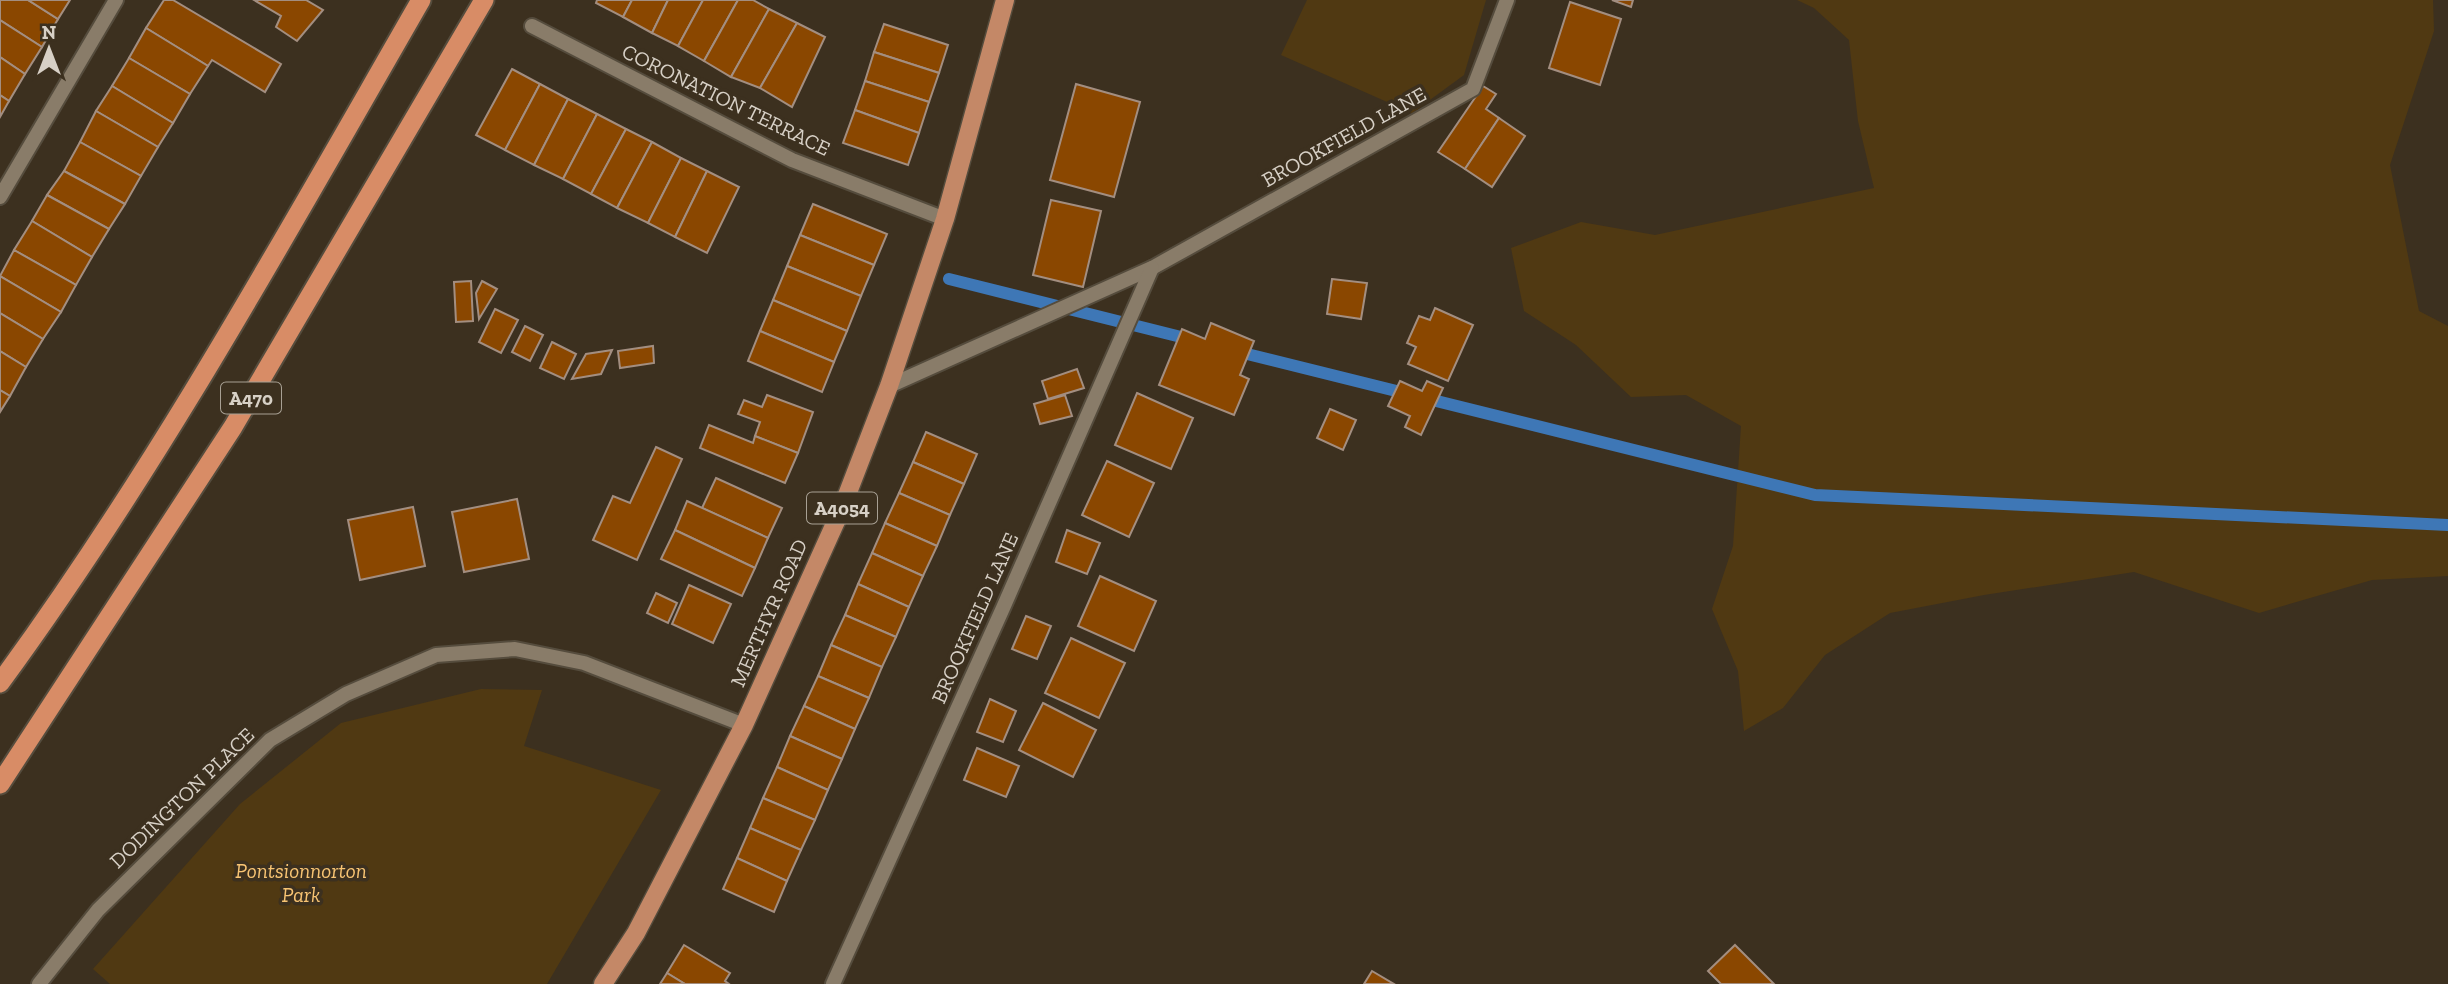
<svg xmlns="http://www.w3.org/2000/svg" width="2448" height="984" viewBox="0 0 2448 984" font-family="'Zilla Slab',serif">
<style>
.green{fill:#503912}
.lines{fill:none;stroke-linecap:round;stroke-linejoin:round}
.stream{stroke:#3e77b6;stroke-width:12}
.building{fill:#8a4700;stroke:#a38e80;stroke-width:2}
.minor-casing{stroke:#554c3d;stroke-width:18}
.primary-casing{stroke:#554c3d;stroke-width:21}
.trunk-casing{stroke:#554c3d;stroke-width:23}
.minor{stroke:#897c69;stroke-width:14}
.primary{stroke:#c48867;stroke-width:18}
.trunk{stroke:#d88c66;stroke-width:19}
.labels{text-anchor:middle;stroke-width:7;stroke-linejoin:round;paint-order:stroke}
.shield{fill:#3c301f;stroke:#a8a094;stroke-width:2}
.shield-label{font-size:19px;font-weight:bold;fill:#d7d0c6}
.street-label{font-size:21px;fill:#d7d0c6;stroke:#3c301f}
.park-label{font-size:21px;font-style:italic;fill:#f8c473;stroke:#3c301f}
</style>
<rect width="100%" height="100%" fill="#3c301f"/>
<!-- green -->
<g class="green">
<polygon points="1307,0 1486,0 1464,75 1412,113 1281,55"/>
<polygon points="1797,0 2433,0 2434,31 2390,165 2419,311 2448,326 2448,576 2372,580 2259,613 2134,572 1984,595 1890,613 1825,655 1783,708 1744,731 1738,671 1712,609 1733,546 1741,426 1686,395 1631,397 1576,345 1524,311 1511,248 1581,222 1655,235 1874,188 1858,121 1849,40 1814,8"/>
<polygon points="481,689 542,690 524,746 661,790 547,984 110,984 93,969 240,804 341,723"/>
</g>
<g class="lines">
<!-- stream -->
<g class="stream">
<polyline points="949,279 1193,340"/>
<polyline points="1235,351 1815,495 2448,525"/>
</g>
</g>
<!-- building -->
<g class="building">
<polygon points="0,0 28,0 58,19 42,47 0,20"/>
<polygon points="28,0 70,0 58,19"/>
<polygon points="164,0 173,0 281,64 265,92 212,60 208,66 146,28"/>
<polygon points="254,0 306,0 323,10 297,41 276,27 281,16"/>
<polygon points="597,0 632,0 623,17 596,3"/>
<polygon points="632,0 668,0 652,33 623,17"/>
<polygon points="668,0 703,0 678,46 652,33"/>
<polygon points="703,0 738,0 704,61 678,46"/>
<polygon points="738,0 753,0 769,9 731,77 704,61"/>
<polygon points="1612,0 1633,0 1631,7"/>
<polygon points="1570,2 1621,19 1600,85 1549,68"/>
<polygon points="769,9 797,23 760,88 731,77"/>
<polygon points="0,20 42,47 25,74 0,57"/>
<polygon points="797,23 825,37 792,107 760,88"/>
<polygon points="884,24 948,45 939,73 874,52"/>
<polygon points="146,28 208,66 190,94 129,58"/>
<polygon points="874,52 939,73 929,102 865,81"/>
<polygon points="0,57 25,74 9,101 0,95"/>
<polygon points="129,58 190,94 173,123 112,86"/>
<polygon points="512,69 540,84 505,150 476,135"/>
<polygon points="865,81 929,102 919,133 855,110"/>
<polygon points="540,84 568,99 534,165 505,150"/>
<polygon points="1076,84 1140,102 1114,197 1050,180"/>
<polygon points="112,86 173,123 158,147 96,111"/>
<polygon points="1483,86 1496,94 1486,109 1499,118 1465,169 1438,152"/>
<polygon points="0,95 9,101 0,117"/>
<polygon points="568,99 597,114 563,179 534,165"/>
<polygon points="855,110 919,133 908,165 843,143"/>
<polygon points="96,111 158,147 141,176 80,142"/>
<polygon points="597,114 626,129 591,194 563,179"/>
<polygon points="1499,118 1525,136 1492,187 1465,169"/>
<polygon points="626,129 652,142 617,208 591,194"/>
<polygon points="80,142 141,176 125,204 64,171"/>
<polygon points="652,142 681,158 648,223 617,208"/>
<polygon points="681,158 707,171 675,237 648,223"/>
<polygon points="64,171 125,204 109,229 47,195"/>
<polygon points="707,171 739,187 707,253 675,237"/>
<polygon points="47,195 109,229 92,257 32,221"/>
<polygon points="1051,200 1101,211 1083,287 1033,275"/>
<polygon points="813,204 887,234 874,265 800,235"/>
<polygon points="32,221 92,257 76,285 14,250"/>
<polygon points="800,235 874,265 861,296 787,266"/>
<polygon points="14,250 76,285 61,312 0,276"/>
<polygon points="787,266 861,296 847,331 773,300"/>
<polygon points="0,276 61,312 43,339 0,313"/>
<polygon points="1332,279 1367,283 1361,319 1327,314"/>
<polygon points="471,281 473,321 456,322 454,282"/>
<polygon points="482,281 497,289 479,319 476,293"/>
<polygon points="773,300 847,331 834,362 760,331"/>
<polygon points="1435,308 1473,325 1448,381 1408,364 1416,347 1407,343 1419,316 1430,320"/>
<polygon points="495,309 518,320 501,353 479,342"/>
<polygon points="0,313 43,339 26,367 0,351"/>
<polygon points="1211,323 1254,341 1240,375 1249,379 1234,415 1159,385 1182,329 1205,339"/>
<polygon points="525,326 543,335 530,361 512,352"/>
<polygon points="760,331 834,362 822,392 748,361"/>
<polygon points="552,342 576,354 564,379 540,368"/>
<polygon points="653,346 654,363 620,368 618,351"/>
<polygon points="612,350 601,374 572,379 586,354"/>
<polygon points="0,351 26,367 10,396 0,390"/>
<polygon points="1077,369 1084,388 1048,399 1042,381"/>
<polygon points="1400,381 1422,391 1427,381 1443,388 1421,435 1405,427 1410,416 1388,406"/>
<polygon points="0,390 10,396 0,412"/>
<polygon points="1137,393 1193,418 1171,469 1115,445"/>
<polygon points="767,395 813,412 798,453 755,436 760,422 738,414 744,400 762,407"/>
<polygon points="1065,395 1072,416 1040,424 1034,404"/>
<polygon points="1330,409 1356,420 1343,450 1317,438"/>
<polygon points="709,425 753,443 755,436 798,453 785,483 700,448"/>
<polygon points="926,432 977,454 964,484 913,462"/>
<polygon points="656,447 682,459 637,560 593,540 613,496 630,503"/>
<polygon points="1107,461 1154,483 1129,537 1082,515"/>
<polygon points="913,462 964,484 950,515 899,493"/>
<polygon points="716,478 782,508 768,538 702,508"/>
<polygon points="899,493 950,515 937,546 885,523"/>
<polygon points="517,499 529,559 464,572 452,512"/>
<polygon points="687,501 768,538 755,568 675,530"/>
<polygon points="413,507 425,566 360,580 348,520"/>
<polygon points="885,523 937,546 923,576 872,553"/>
<polygon points="675,530 755,568 742,596 661,559"/>
<polygon points="1067,530 1100,543 1087,574 1056,562"/>
<polygon points="872,553 923,576 909,607 858,584"/>
<polygon points="1100,576 1156,601 1134,651 1078,626"/>
<polygon points="858,584 909,607 896,637 845,615"/>
<polygon points="689,585 731,604 713,643 672,624"/>
<polygon points="656,593 677,603 668,623 647,613"/>
<polygon points="845,615 896,637 882,667 831,645"/>
<polygon points="1026,616 1051,626 1037,659 1012,649"/>
<polygon points="1071,638 1125,663 1099,718 1045,693"/>
<polygon points="831,645 882,667 869,698 818,676"/>
<polygon points="818,676 869,698 855,729 804,706"/>
<polygon points="990,699 1016,711 1003,742 977,732"/>
<polygon points="1043,703 1096,730 1073,777 1019,750"/>
<polygon points="804,706 855,729 842,759 790,736"/>
<polygon points="790,736 842,759 828,790 777,767"/>
<polygon points="977,748 1019,766 1006,797 964,780"/>
<polygon points="777,767 828,790 815,820 763,798"/>
<polygon points="763,798 815,820 801,850 750,828"/>
<polygon points="750,828 801,850 787,881 737,858"/>
<polygon points="737,858 787,881 774,912 723,889"/>
<polygon points="684,945 730,973 725,981 729,984 685,984 667,973"/>
<polygon points="1735,945 1774,984 1721,984 1708,971"/>
<polygon points="1372,971 1394,984 1364,984"/>
<polygon points="667,973 685,984 660,984"/>
</g>
<g class="lines">
<!-- minor casing -->
<g class="minor-casing">
<g id="minor">
<polyline points="532,26 792,160 945,219"/>
<polyline points="0,197 116,0"/>
<polyline points="889,386 1152,268 1473,89 1507,0"/>
<polyline points="39,984 98,910 270,740 346,694 436,655 515,649 584,663 744,725"/>
<polyline points="833,984 1003,608 1152,268"/>
</g>
</g>
<!-- primary casing -->
<g class="primary-casing">
<polyline id="primary" points="603,984 636,933 744,725 842,508 889,386 945,219 1005,0"/>
</g>
<!-- trunk casing -->
<g class="trunk-casing">
<g id="trunk">
<path d="M0 683C158 467 288 231 421 0"/>
<polyline points="0,784 233,427 484,0"/>
</g>
</g>
<!-- minor -->
<use href="#minor" class="minor"/>
<!-- primary -->
<use href="#primary" class="primary"/>
<!-- trunk -->
<use href="#trunk" class="trunk"/>
</g>
<g class="labels">
<!-- shield labels -->
<g class="shield">
<rect x="221" y="382.5" width="60" height="31" rx="5"/>
<rect x="807" y="492.5" width="70" height="31" rx="5"/>
</g>
<g class="shield-label">
<text x="251" y="405">A470</text>
<text x="842" y="515">A4054</text>
</g>
<!-- street labels -->
<g class="street-label">
<text transform="translate(726 100) rotate(26)" y="7">CORONATION TERRACE</text>
<text transform="translate(1344 137) rotate(-29)" y="7">BROOKFIELD LANE</text>
<text transform="translate(769 613) rotate(-66)" y="7">MERTHYR ROAD</text>
<text transform="translate(975 618) rotate(-66)" y="7">BROOKFIELD LANE</text>
<text transform="translate(182 798) rotate(-44)" y="7">DODINGTON PLACE</text>
</g>
<!-- park labels -->
<g class="park-label">
<text x="301" y="878">Pontsionnorton<tspan x="301" dy="24">Park</tspan></text>
</g>
</g>
<!-- north arrow -->
<g transform="translate(49 49)" stroke="#3c301f" stroke-width="5" paint-order="stroke">
<path d="M0-5L12 26L0 18L-12 26Z" fill="#d7d0c6"/>
<text y="-10" font-size="19" font-weight="bold" text-anchor="middle" fill="#d7d0c6">N</text>
</g>
</svg>
